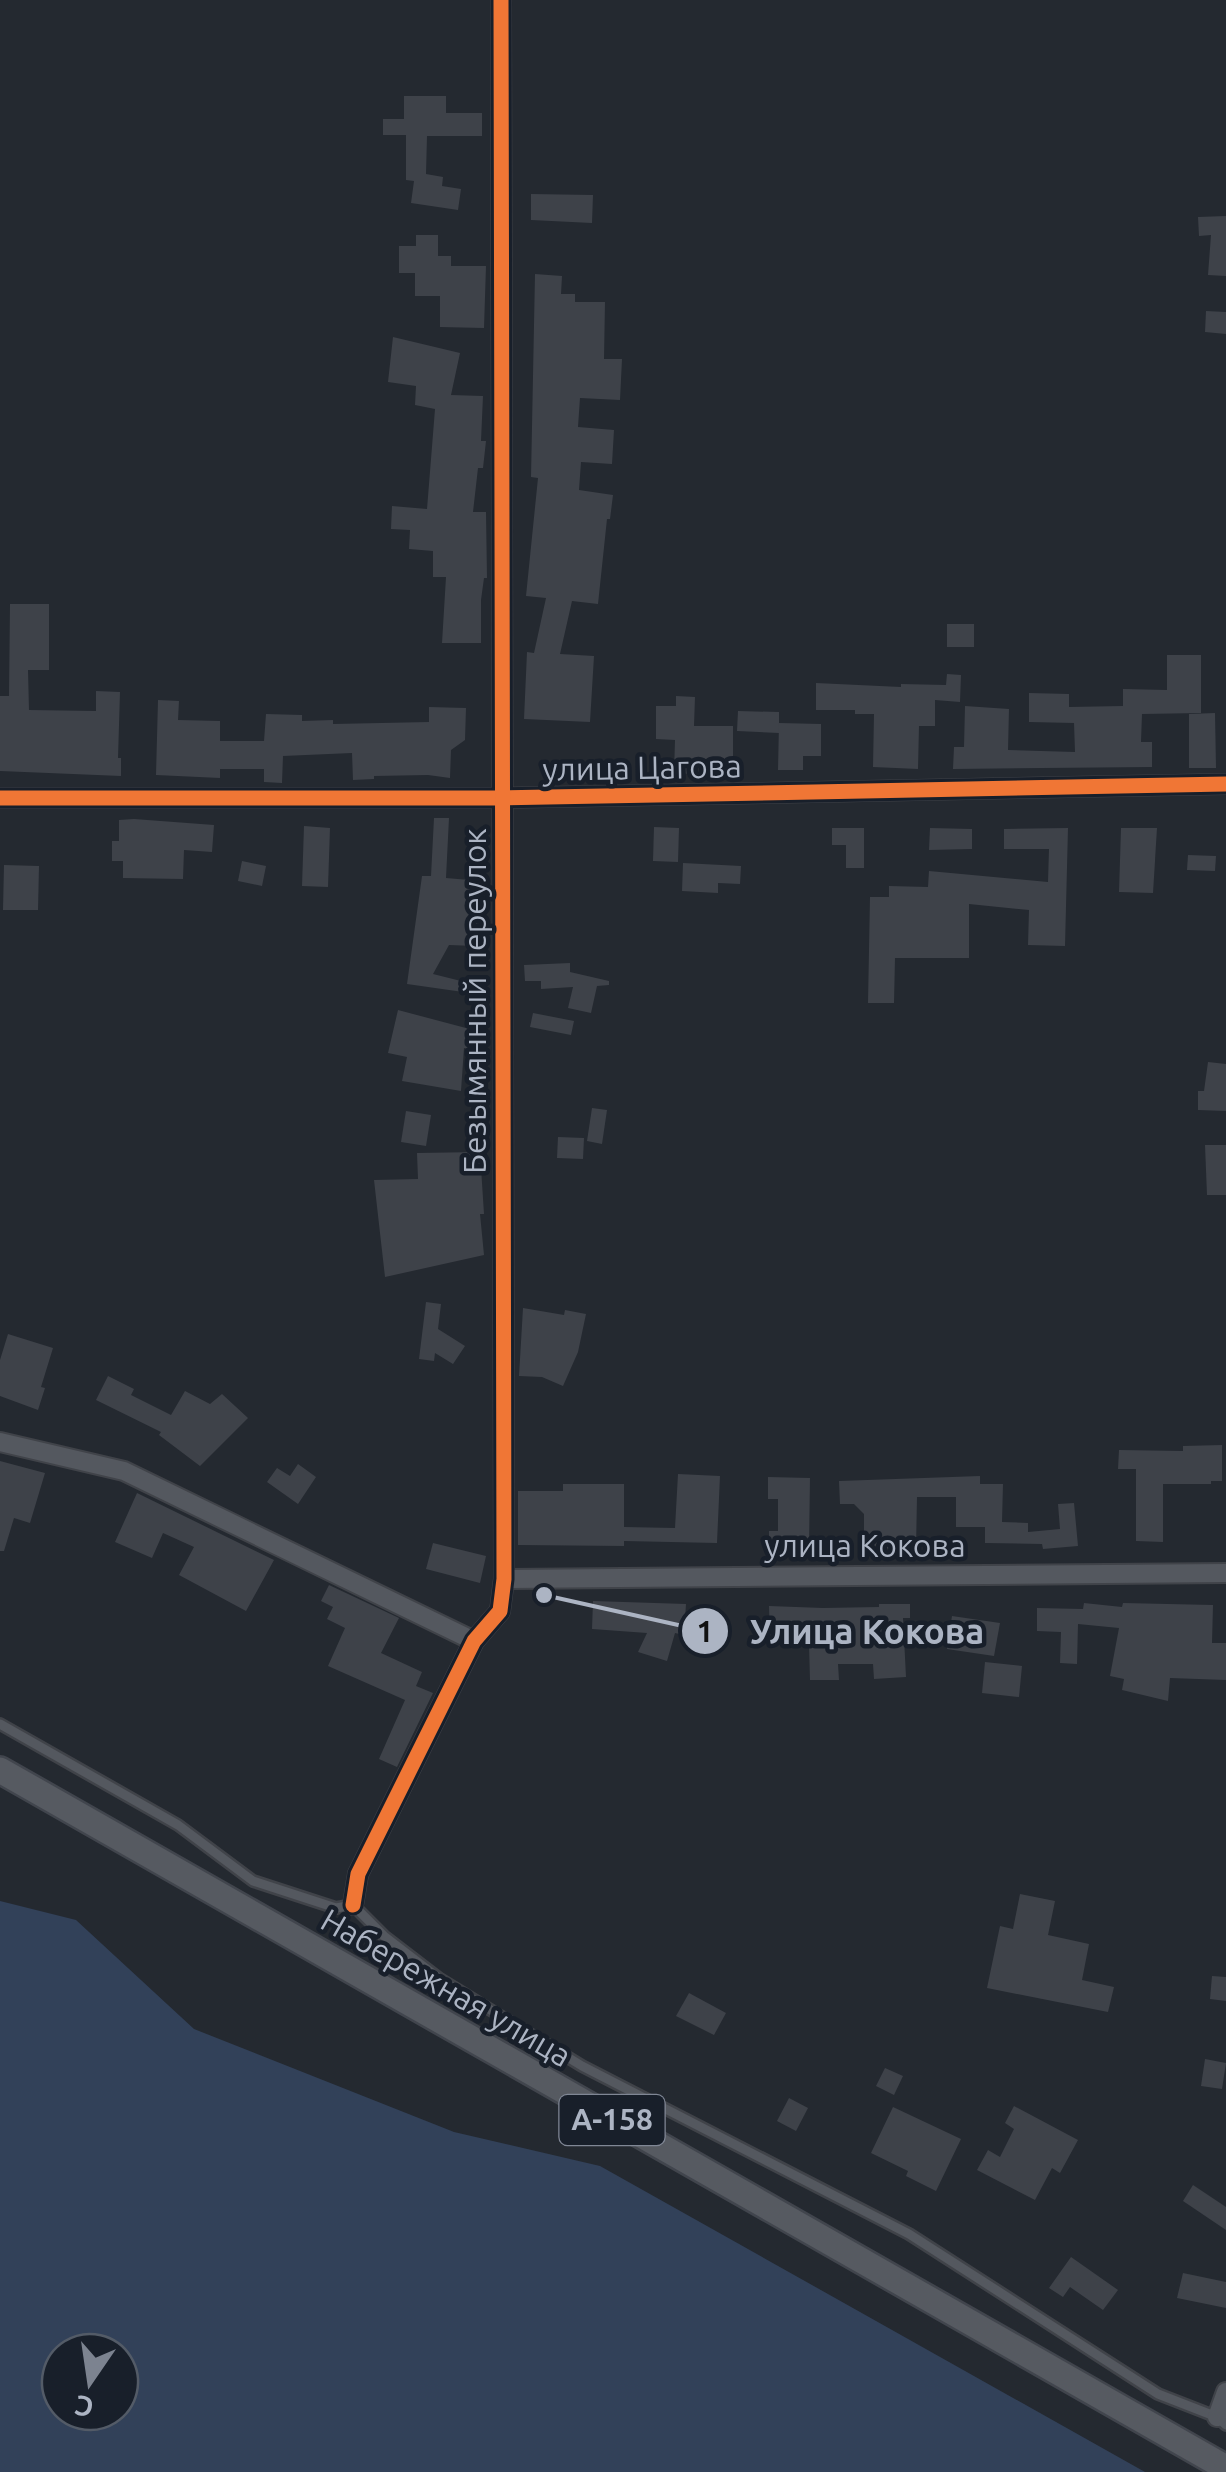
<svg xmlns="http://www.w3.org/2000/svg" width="1226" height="2472" viewBox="0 0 1226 2472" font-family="Ubuntu,sans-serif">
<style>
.water{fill:#324159;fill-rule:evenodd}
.building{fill:#3e4249}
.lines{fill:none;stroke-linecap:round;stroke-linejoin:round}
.lane-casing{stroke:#404349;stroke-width:14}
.street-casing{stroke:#404349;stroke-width:22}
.primary-casing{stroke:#41454d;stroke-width:30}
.lane{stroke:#54585f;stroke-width:9}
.street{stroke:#54585f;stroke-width:18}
.primary{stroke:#565a61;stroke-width:25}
.cycleway-casing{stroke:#181f2a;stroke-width:21}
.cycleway{stroke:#f07635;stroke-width:15}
.labels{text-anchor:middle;stroke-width:9;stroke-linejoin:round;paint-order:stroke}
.shield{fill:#181f2a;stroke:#808795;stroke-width:2.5}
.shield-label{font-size:30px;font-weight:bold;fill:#acb4c3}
.street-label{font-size:32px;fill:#acb4c3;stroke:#181f2a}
.leader{fill:none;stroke:#acb4c3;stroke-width:4}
.callout-dot{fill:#acb4c3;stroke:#181f2a;stroke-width:4}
.mark-label{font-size:30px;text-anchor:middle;font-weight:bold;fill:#111}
.callout-label{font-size:35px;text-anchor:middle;font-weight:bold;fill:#acb4c3;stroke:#181f2a;stroke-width:9;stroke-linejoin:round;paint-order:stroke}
</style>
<rect width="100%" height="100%" fill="#242930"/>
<!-- water -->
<path class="water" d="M0 1901 76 1920 194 2029 454 2132 600 2166 1145 2472H0ZM60 2352H120V2412H60Z"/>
<!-- building -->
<g class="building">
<polygon points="404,96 446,96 446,113 482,113 482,136 427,136 426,174 443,177 442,186 461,189 458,210 411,203 414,181 406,180 406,135 383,135 383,119 404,119"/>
<polygon points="531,194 593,195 592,223 531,220"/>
<polygon points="1226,216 1226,276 1208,275 1211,235 1199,236 1198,217"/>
<polygon points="416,235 438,235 438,256 451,256 451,266 486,266 484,328 440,327 440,296 415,296 415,273 399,273 399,246 416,246"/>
<polygon points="535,274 562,276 561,294 575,294 575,302 605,302 604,359 622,359 620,400 580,398 578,427 614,430 612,464 581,462 579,490 613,495 610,519 607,519 598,604 572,601 560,654 594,656 590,722 524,719 527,652 534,653 546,598 526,596 538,478 531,477"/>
<polygon points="1206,311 1226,312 1226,334 1205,332"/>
<polygon points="393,337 460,353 451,395 483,396 481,441 486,441 483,468 478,468 473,512 486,512 487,578 484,578 481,600 481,643 442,643 446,577 433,577 433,551 409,549 410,530 391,529 392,506 427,509 435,409 415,405 416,386 388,382"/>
<polygon points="10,604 49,604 49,670 28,670 29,710 96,711 96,691 120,692 118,758 121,758 121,776 0,771 0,696 9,696"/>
<rect x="947" y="624" width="27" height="23"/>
<polygon points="1167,655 1201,655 1201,713 1142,714 1141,742 1152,742 1152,767 953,769 954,747 964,747 965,706 1009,709 1008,750 1075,752 1074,723 1029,722 1029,693 1069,694 1069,707 1123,706 1123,689 1167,690"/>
<polygon points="947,674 961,675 960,702 935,700 935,726 919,726 918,769 873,767 874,714 855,714 855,710 816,710 816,683 901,687 901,684 946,685"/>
<polygon points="676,696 695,697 694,726 733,726 733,759 693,759 693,774 674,773 675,740 656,739 656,706 676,706"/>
<polygon points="158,700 179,701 178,720 220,721 220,741 264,741 266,714 302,715 302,721 333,720 333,724 429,722 429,707 466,708 465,740 451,750 450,778 428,775 374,776 374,779 353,780 352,753 283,756 282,783 264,782 264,769 220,769 220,778 156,775"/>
<polygon points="738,711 779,712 779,733 737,731"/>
<polygon points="1215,713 1216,768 1189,768 1189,714"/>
<polygon points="779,723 821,724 821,756 803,756 803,770 778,770"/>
<polygon points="434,818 449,818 446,878 481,881 475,946 449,945 433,974 465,982 463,992 407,984 422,876 431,876"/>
<polygon points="134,819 214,825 212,852 184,850 183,879 123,878 123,861 112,861 112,841 119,841 119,820"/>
<polygon points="304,826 330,828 328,887 302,886"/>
<polygon points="654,827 679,828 678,862 653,861"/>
<polygon points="832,828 864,828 864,868 846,868 846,845 832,845"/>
<polygon points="930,828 972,829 972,849 929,850"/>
<polygon points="1068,828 1065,946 1028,945 1029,910 969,904 969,958 895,958 894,1003 868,1003 870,897 889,897 889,886 928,887 929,871 1048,882 1049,849 1004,849 1004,829"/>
<polygon points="1121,828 1157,828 1153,893 1119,892"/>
<polygon points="1188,855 1216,856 1215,871 1187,870"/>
<polygon points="242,861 266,866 262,886 238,881"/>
<polygon points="683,863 741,866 740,884 718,883 718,893 682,891"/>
<polygon points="4,865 39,866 38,910 3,910"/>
<polygon points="570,963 570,972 609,981 609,985 597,986 591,1013 568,1008 573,987 541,989 541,981 525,981 524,965"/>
<polygon points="398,1010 481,1032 481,1052 464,1048 461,1091 402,1081 407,1057 388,1053"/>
<polygon points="533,1013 574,1021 571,1035 530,1027"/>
<polygon points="1208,1062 1226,1064 1226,1111 1198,1110 1198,1091 1204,1091"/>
<polygon points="592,1108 607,1110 602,1144 587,1141"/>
<polygon points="406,1111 431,1115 426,1146 401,1142"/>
<polygon points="558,1137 584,1138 583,1159 557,1158"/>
<polygon points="1205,1145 1226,1145 1226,1195 1207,1195"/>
<polygon points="480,1152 484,1214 480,1214 484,1255 385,1277 374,1180 418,1179 417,1153"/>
<polygon points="426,1302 441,1304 438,1329 465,1346 453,1364 435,1353 434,1361 419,1359"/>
<polygon points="523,1308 564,1315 565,1310 586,1314 578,1352 563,1386 542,1377 519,1376"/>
<polygon points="8,1334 53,1348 41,1387 45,1388 38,1410 0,1396 0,1360"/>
<polygon points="108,1376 134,1389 131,1395 171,1415 185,1391 210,1404 222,1394 248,1418 200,1466 159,1435 161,1432 96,1400"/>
<polygon points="1222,1445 1222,1481 1211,1481 1211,1484 1163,1484 1163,1542 1136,1541 1136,1469 1118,1469 1119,1450 1183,1451 1183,1446"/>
<polygon points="0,1461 45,1473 30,1523 14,1518 4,1551 0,1551"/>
<polygon points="298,1464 316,1477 298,1504 267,1482 277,1468 290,1476"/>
<polygon points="678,1474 720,1476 717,1543 624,1541 624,1546 518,1545 518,1491 563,1491 563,1484 624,1484 624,1527 675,1528"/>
<polygon points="980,1476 980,1484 1003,1484 1002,1522 1028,1523 1028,1532 1060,1529 1058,1504 1074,1503 1078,1546 1043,1549 1042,1544 985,1543 985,1527 956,1527 956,1497 917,1497 916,1549 864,1548 864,1514 854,1504 840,1504 839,1481"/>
<polygon points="768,1477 810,1478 809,1549 769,1548 769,1531 778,1531 778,1499 768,1499"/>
<polygon points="137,1493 274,1560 246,1611 179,1575 194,1547 163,1533 152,1558 115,1542"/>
<polygon points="433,1543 486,1556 480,1583 426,1569"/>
<polygon points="329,1585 399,1618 381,1653 422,1672 416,1686 433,1693 397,1767 379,1759 405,1700 328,1666 345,1628 327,1619 333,1607 321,1601"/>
<polygon points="593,1601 686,1604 684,1635 675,1633 667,1661 638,1652 647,1633 592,1629"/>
<polygon points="1084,1603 1122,1607 1123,1603 1213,1605 1212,1643 1226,1643 1226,1680 1170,1678 1168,1701 1122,1690 1124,1679 1110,1676 1119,1628 1078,1624 1077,1664 1060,1663 1061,1632 1037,1631 1037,1608 1083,1609"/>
<polygon points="879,1604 910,1604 910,1618 903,1618 906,1677 874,1679 873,1664 838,1664 839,1680 810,1680 809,1644 796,1644 796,1637 770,1639 769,1606 823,1608 879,1607"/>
<polygon points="952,1616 1000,1623 994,1656 947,1649"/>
<polygon points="985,1662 1022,1666 1019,1697 982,1693"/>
<polygon points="1020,1894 1055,1901 1048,1935 1089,1944 1082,1980 1114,1987 1108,2012 987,1988 1000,1926 1013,1929"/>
<polygon points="1212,1976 1226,1977 1226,2001 1210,1999"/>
<polygon points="689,1993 726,2013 714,2035 676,2016"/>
<polygon points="1205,2059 1226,2063 1222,2089 1201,2086"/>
<polygon points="885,2068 903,2076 894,2095 876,2086"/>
<polygon points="789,2098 808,2108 796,2131 777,2121"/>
<polygon points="1014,2106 1078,2140 1060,2173 1052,2168 1035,2200 977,2170 988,2150 1000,2157 1014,2129 1005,2123"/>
<polygon points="893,2107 961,2139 936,2191 906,2176 908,2171 871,2153"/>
<polygon points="1193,2185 1226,2207 1226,2230 1183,2201"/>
<polygon points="1071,2257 1118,2290 1103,2310 1070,2287 1063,2297 1049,2288"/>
<polygon points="1183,2273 1226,2282 1226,2308 1177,2298"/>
</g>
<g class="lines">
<!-- lane casing -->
<g class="lane-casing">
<polyline id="lane" points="0,1724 178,1825 253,1881 336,1908 353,1905 384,1936 440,1979 582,2066 909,2234 1158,2394 1217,2417 1226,2425"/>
</g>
<!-- street casing -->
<g class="street-casing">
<g id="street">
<polyline points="0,798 501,798 1226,784"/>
<polyline points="0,1442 124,1471 474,1641"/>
<polyline points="504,1579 1226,1573"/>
<polyline points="353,1905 358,1874 474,1641 500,1611 504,1579 501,0"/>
<polyline points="1217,2417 1226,2392"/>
</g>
</g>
<!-- primary casing -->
<g class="primary-casing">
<polyline id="primary" points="0,1770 1226,2468"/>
</g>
<!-- lane -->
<use href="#lane" class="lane"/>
<!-- street -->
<use href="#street" class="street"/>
<!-- primary -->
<use href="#primary" class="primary"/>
<!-- cycleway casing -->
<g class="cycleway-casing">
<g id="cycleway">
<polyline points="0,798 501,798 1226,784"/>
<polyline points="353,1905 358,1874 474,1641 500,1611 504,1579 501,0"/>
</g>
</g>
<!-- cycleway -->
<use href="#cycleway" class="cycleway"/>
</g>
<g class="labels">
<!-- shield labels -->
<rect class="shield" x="559.5" y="2095" width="105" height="50" rx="8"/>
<g class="shield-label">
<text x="612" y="2130">А-158</text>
</g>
<!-- street labels -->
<g class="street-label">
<text transform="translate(642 768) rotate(-1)" y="11">улица Цагова</text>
<text transform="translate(475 1001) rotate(-90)" y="11">Безымянный переулок</text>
<text x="865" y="1557">улица Кокова</text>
<text transform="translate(446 1988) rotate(30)" y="11">Набережная улица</text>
</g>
</g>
<!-- callouts -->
<path class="leader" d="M544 1595L705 1631"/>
<g class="callout-dot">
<circle cx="544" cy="1595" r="10"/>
<circle cx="705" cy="1631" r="25"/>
</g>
<g class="mark-label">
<text x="705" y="1642">1</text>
</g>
<g class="callout-label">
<text x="867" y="1644">Улица Кокова</text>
</g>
<!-- north arrow -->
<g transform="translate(90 2382) rotate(193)"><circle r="48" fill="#181f2a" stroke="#535b67" stroke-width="2.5"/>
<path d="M0-8L18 38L0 25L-18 38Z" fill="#7c8390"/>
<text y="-15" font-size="28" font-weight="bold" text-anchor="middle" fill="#acb4c3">С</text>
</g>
</svg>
